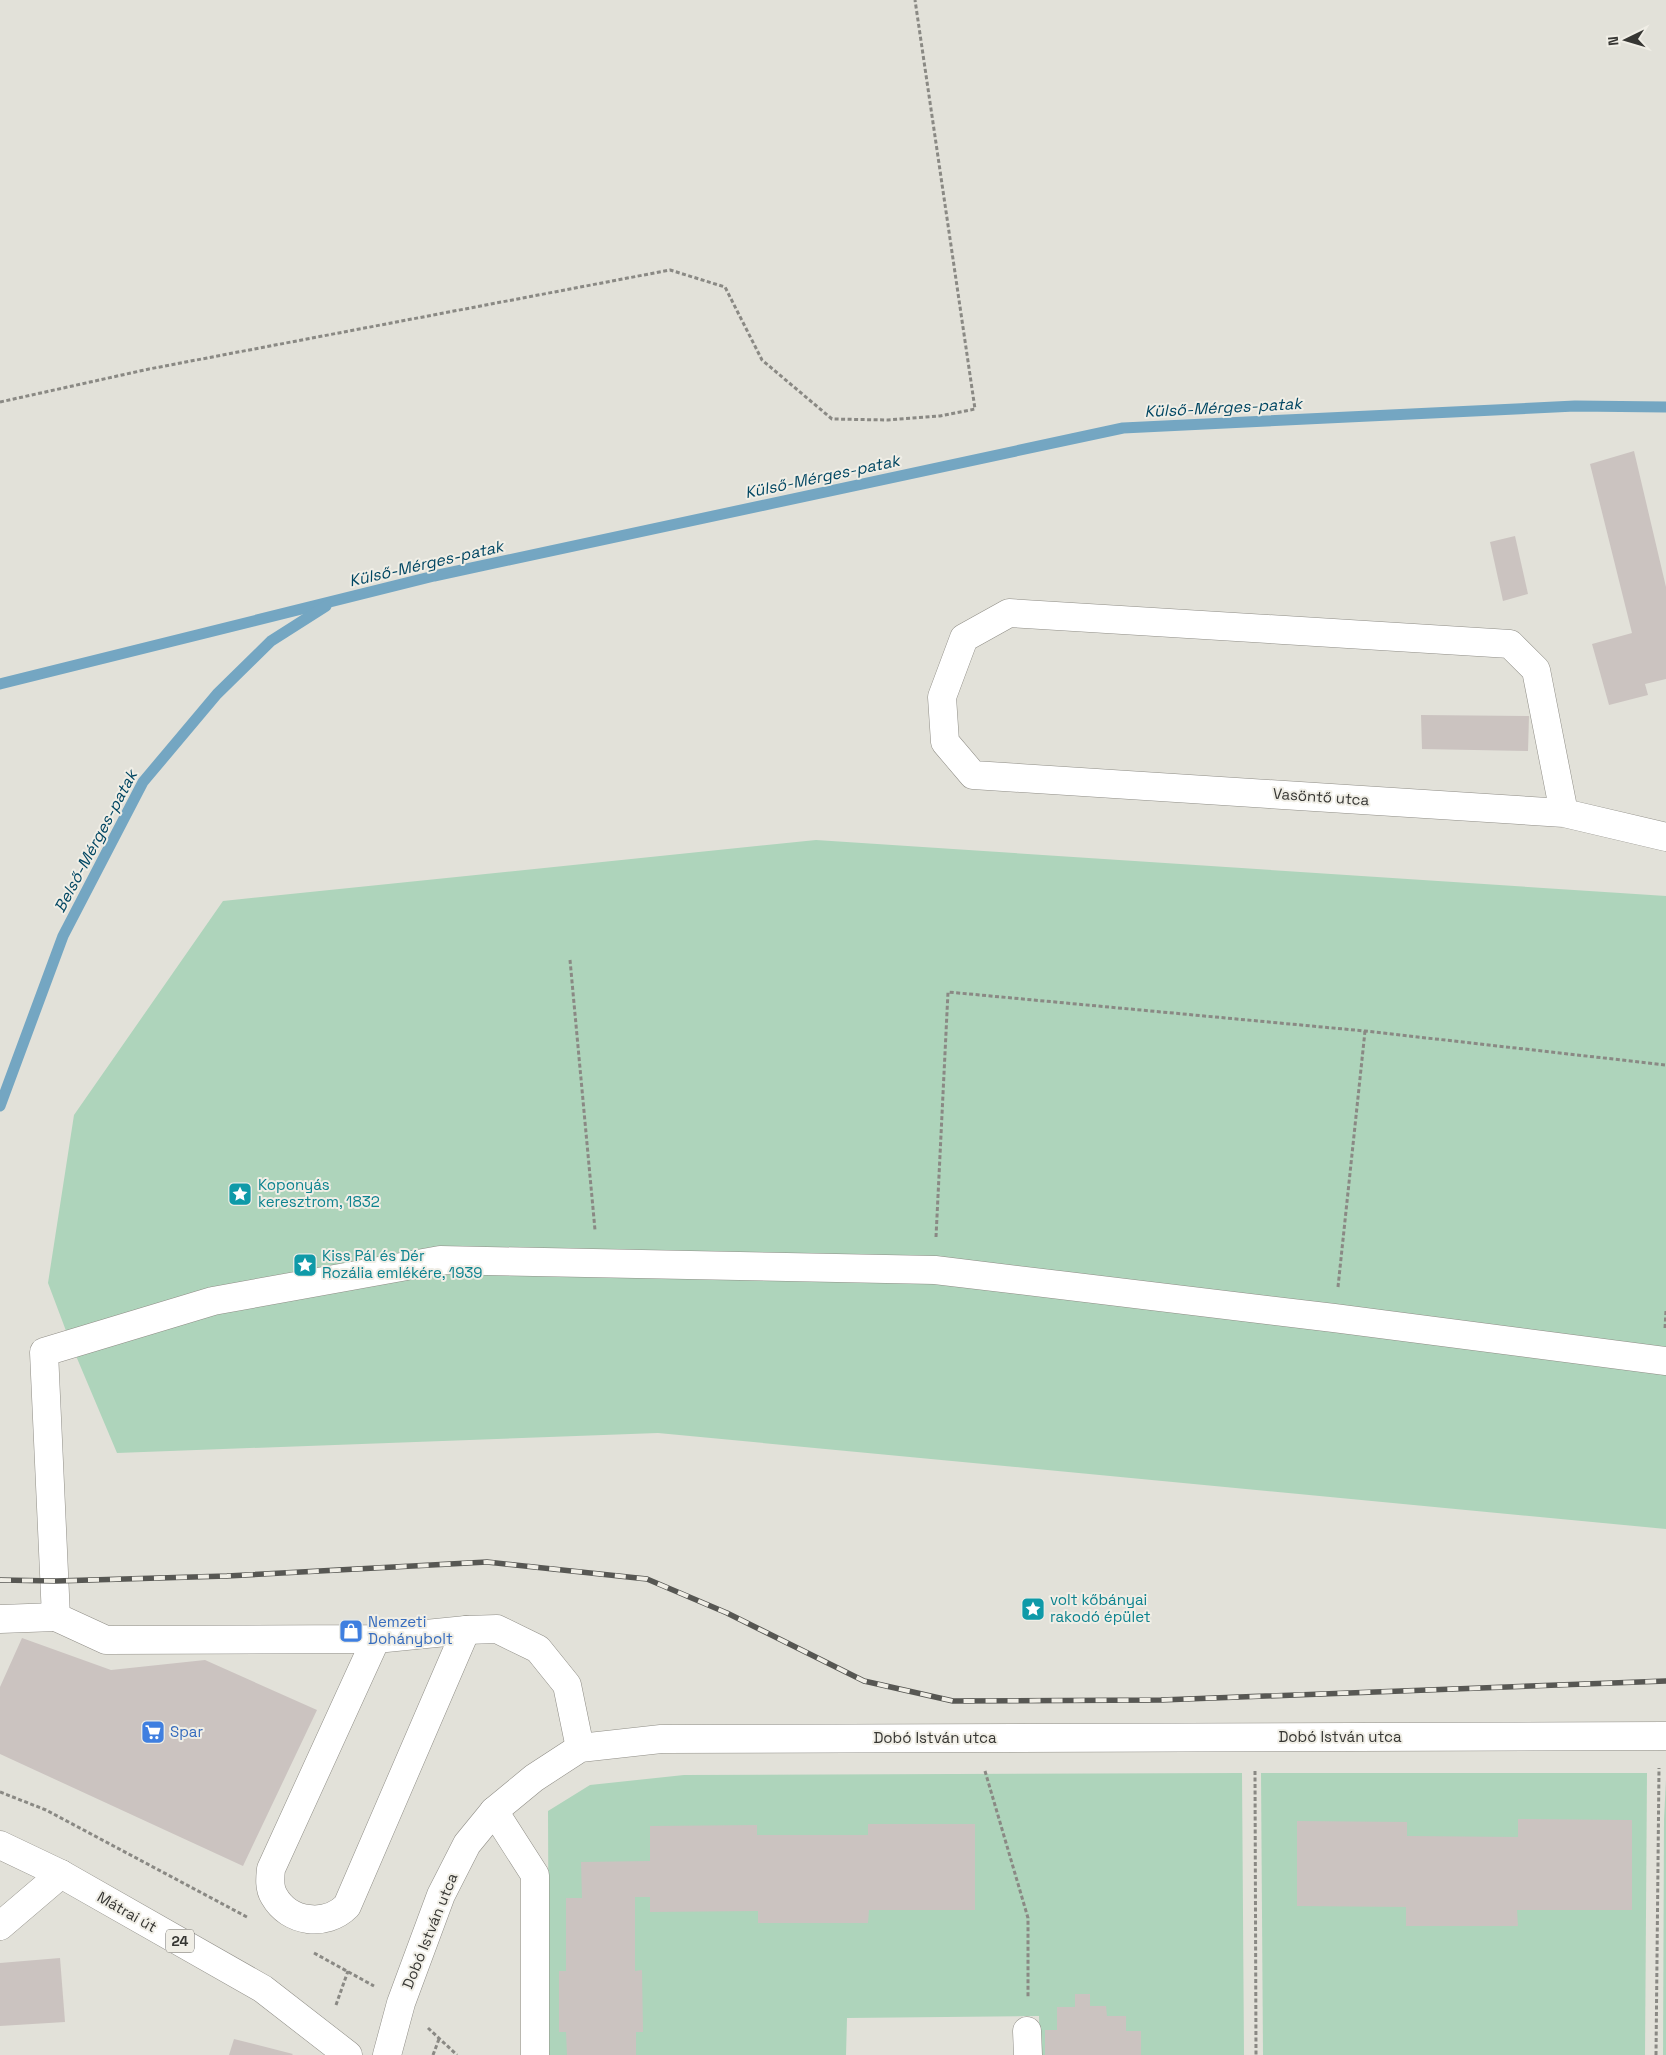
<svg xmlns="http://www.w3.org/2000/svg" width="1666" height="2055" viewBox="0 0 1666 2055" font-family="'Space Grotesk',sans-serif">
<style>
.green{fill:#aed4bb}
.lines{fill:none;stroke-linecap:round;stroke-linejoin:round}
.stream{stroke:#74a6c2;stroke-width:11}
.building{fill:#cbc3c0}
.minor-casing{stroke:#8f8d86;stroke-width:29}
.major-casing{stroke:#8f8d86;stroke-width:29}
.path{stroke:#8a8984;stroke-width:3;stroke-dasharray:4 2.5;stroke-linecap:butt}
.minor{stroke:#fff;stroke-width:28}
.major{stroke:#fff;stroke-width:28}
.rail-casing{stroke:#575753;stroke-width:5.5}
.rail{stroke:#f0eee6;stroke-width:4;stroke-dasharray:11;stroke-linecap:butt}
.labels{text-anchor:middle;stroke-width:4;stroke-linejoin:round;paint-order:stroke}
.shield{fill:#f0eee6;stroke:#6e6d69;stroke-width:1}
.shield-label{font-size:14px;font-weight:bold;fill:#363633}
.street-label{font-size:15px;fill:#363633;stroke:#f0eee6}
.culture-label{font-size:15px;fill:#0d838f;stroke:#f0eee6;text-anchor:start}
.shop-label{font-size:15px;fill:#366cbe;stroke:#f0eee6;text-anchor:start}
.water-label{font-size:16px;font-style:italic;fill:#004662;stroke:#f0eee6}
</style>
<rect width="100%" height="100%" fill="#e2e1d9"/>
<!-- green -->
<g class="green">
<polygon points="816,840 1666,896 1666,1529 658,1433 117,1453 71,1344 48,1283 74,1115 223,901"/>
<polygon points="1242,1773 1244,2055 1040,2055 1039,2016 847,2018 846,2055 549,2055 548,1811 590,1785 684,1775"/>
<polygon points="1261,1773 1647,1773 1645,2055 1263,2055"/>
<polygon points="1666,1780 1666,2055 1663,2055 1664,1819"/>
</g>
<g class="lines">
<!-- stream -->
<g class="stream">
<polyline points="0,684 434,576 1123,428 1575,406 1666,407"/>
<polyline points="0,1106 63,936 143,782 217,694 271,641 326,606"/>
</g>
</g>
<!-- building -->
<g class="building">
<polygon points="1634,451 1666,587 1666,679 1645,684 1648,695 1609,705 1592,644 1632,633 1590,464"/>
<polygon points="1515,536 1528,594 1503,601 1490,542"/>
<polygon points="1421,715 1529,716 1528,751 1422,749"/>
<polygon points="22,1638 111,1670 205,1660 317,1710 243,1866 0,1754 0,1687"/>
<polygon points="1518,1819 1632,1820 1632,1910 1517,1910 1518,1926 1406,1926 1406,1907 1297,1906 1297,1821 1407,1822 1407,1836 1518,1837"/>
<polygon points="868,1824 975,1824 975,1910 869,1910 868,1923 758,1923 758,1911 650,1912 650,1897 635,1897 635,1971 642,1970 643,2032 636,2032 636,2055 567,2055 566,2032 559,2032 559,1971 566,1971 566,1898 582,1898 581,1862 650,1861 650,1826 757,1825 757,1835 868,1835"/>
<polygon points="60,1958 65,2022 0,2026 0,1963"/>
<polygon points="1075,1994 1090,1994 1090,2006 1106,2006 1107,2016 1126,2016 1126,2031 1141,2031 1141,2055 1045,2055 1045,2030 1057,2030 1057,2007 1075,2007"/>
<polygon points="234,2039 293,2054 292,2055 229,2055"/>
</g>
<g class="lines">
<!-- minor casing -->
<g class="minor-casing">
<g id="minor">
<polyline points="1564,813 1536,670 1510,644 1009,613 964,638 942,697 945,742 973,775 1564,813 1666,837"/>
<polyline points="0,1619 56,1617"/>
<path d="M376 1639 271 1869C270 1878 269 1888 274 1896 289 1923 326 1927 347 1906L466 1630"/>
<polyline points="580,1748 567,1685 538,1649 497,1629 466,1630 376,1639 106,1640 56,1617 44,1352 213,1301 440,1260 935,1270 1334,1318 1666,1361"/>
<polyline points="494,1811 535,1875 535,2055"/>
<polyline points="0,1926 61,1874"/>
<polyline points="1027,2031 1028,2055"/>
<polyline points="387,2055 401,2003 441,1895 467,1844 494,1811 534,1778 580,1748 661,1739 1666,1736"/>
</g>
</g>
<!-- major casing -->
<g class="major-casing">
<polyline id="major" points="0,1845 61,1874 263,1989 348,2055"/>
</g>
<!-- path -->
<g class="path">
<polyline points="0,402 149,369 670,270 725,287 762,360 832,419 888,420 940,416 975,409 915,0"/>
<polyline points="570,960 595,1230"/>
<polyline points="936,1237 948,992 1365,1031 1666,1065"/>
<polyline points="1338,1287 1365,1031"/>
<polyline points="1665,1328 1666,1311"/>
<polyline points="985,1771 1028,1918 1028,1998"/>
<polyline points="1255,1771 1256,2055"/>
<polyline points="0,1792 46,1810 247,1917"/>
<polyline points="314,1953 374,1986"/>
<polyline points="336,2005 348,1971"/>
<polyline points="428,2028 457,2055"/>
<polyline points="433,2055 439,2039"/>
<polyline points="1656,2055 1659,1768"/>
</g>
<!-- minor -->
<use href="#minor" class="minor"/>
<!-- major -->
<use href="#major" class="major"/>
<!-- rail casing -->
<g class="rail-casing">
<polyline id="rail" points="0,1580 56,1581 227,1576 487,1562 647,1579 727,1613 864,1681 953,1701 1161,1700 1666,1681"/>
</g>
<!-- rail -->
<use href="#rail" class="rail"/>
</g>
<!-- icons -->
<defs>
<g id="sight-square" transform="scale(1.25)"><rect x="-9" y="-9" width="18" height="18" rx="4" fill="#0f9aa8" stroke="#f0eee6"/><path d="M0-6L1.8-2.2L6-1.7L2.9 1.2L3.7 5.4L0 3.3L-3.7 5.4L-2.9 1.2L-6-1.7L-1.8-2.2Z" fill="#fff"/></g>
<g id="shop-square" transform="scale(1.25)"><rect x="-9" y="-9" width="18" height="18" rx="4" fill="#3f7fe0" stroke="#f0eee6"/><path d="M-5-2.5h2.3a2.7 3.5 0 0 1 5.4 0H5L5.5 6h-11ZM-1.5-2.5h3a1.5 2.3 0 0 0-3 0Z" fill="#fff"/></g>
<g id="supermarket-square" transform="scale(1.25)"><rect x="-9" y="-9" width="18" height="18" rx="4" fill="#3f7fe0" stroke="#f0eee6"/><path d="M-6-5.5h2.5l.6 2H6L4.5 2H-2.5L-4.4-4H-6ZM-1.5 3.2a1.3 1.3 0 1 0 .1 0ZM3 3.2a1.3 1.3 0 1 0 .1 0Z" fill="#fff"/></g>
</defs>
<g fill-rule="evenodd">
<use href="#sight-square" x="240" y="1194"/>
<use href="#sight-square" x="305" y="1265"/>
<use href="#sight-square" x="1033" y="1609"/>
<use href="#shop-square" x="351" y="1631"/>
<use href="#supermarket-square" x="153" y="1732"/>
</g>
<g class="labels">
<!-- shield labels -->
<rect class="shield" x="166" y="1929.5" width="28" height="23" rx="4"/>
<g class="shield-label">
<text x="180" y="1946">24</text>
</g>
<!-- street labels -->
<g class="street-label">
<text transform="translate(1321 797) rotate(4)" y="5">Vasöntő utca</text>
<text x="1340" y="1742">Dobó István utca</text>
<text x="935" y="1743">Dobó István utca</text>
<text transform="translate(127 1912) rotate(30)" y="5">Mátrai út</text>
<text transform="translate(430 1931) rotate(-68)" y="5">Dobó István utca</text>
</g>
<!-- culture labels -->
<g class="culture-label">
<text x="258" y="1190">Koponyás<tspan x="258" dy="17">keresztrom, 1832</tspan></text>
<text x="322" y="1261">Kiss Pál és Dér<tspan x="322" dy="17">Rozália emlékére, 1939</tspan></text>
<text x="1050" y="1605">volt kőbányai<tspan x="1050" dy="17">rakodó épület</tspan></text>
</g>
<!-- shop labels -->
<g class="shop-label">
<text x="368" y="1627">Nemzeti<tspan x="368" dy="17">Dohánybolt</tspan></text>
<text x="170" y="1737">Spar</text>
</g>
<!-- water labels -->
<g class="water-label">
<text transform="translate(1223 407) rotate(-3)" y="6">Külső-Mérges-patak</text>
<text transform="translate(822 476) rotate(-12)" y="6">Külső-Mérges-patak</text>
<text transform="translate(426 563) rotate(-13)" y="6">Külső-Mérges-patak</text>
<text transform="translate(95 841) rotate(-62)" y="6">Belső-Mérges-patak</text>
</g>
</g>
<!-- north arrow -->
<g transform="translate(1626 40) rotate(265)" stroke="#f0eee6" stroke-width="4" paint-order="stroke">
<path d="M0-4L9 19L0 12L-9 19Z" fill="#363633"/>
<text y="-8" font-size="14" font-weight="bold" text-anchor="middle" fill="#363633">N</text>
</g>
</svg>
